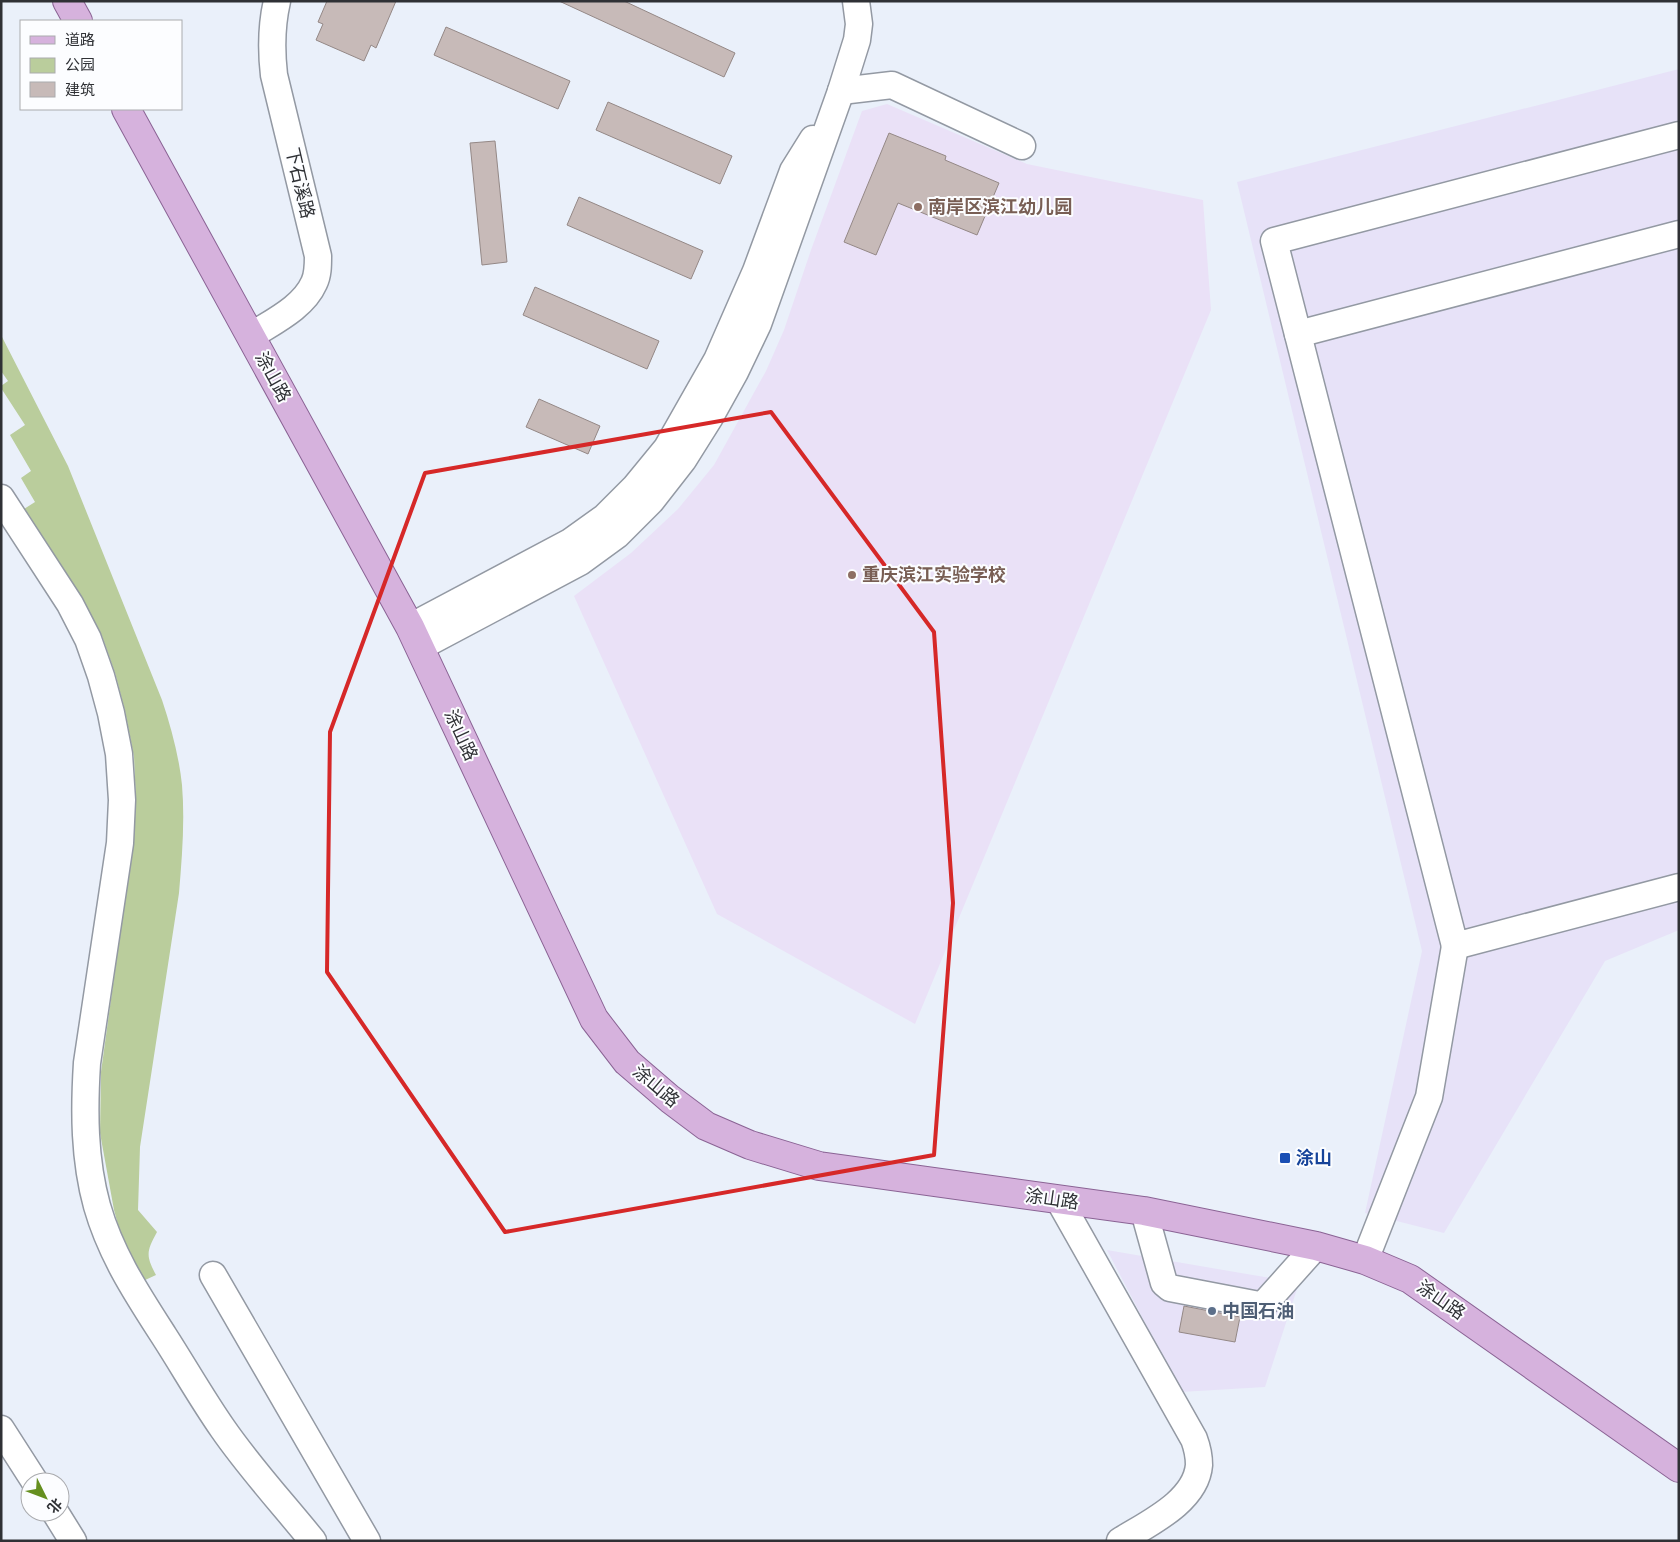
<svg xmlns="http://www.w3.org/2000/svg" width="1680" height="1542" viewBox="0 0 1680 1542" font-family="Mulish,'Noto Sans SC',sans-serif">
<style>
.industrial{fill:#e7e2f8}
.education{fill:#eae1f7}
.green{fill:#bacd9c}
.building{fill:#c7bab8;stroke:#948886}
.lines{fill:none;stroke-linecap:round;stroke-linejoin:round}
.minor-casing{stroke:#9399a3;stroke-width:29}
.major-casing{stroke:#8a6394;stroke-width:30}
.minor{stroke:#fff;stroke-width:26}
.major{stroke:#d6b2dd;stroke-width:28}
.marked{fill:none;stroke:#d62828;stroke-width:4;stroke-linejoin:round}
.education-dot{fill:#8d6e63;stroke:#fcfdff;stroke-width:2}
.transit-dot{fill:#1a4fb4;stroke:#fcfdff;stroke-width:2}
.service-dot{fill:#5c6f8a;stroke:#fcfdff;stroke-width:2}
.labels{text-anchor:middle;stroke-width:4;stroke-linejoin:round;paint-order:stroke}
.street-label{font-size:18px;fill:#2f3135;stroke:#fcfdff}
.education-label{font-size:18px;font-weight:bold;fill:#785e54;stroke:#fcfdff;text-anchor:start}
.transit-label{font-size:18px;font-weight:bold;fill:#164399;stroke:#fcfdff;text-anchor:start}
.service-label{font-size:18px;font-weight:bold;fill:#4e5e75;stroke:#fcfdff;text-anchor:start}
</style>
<rect width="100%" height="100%" fill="#eaf0fa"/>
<!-- industrial -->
<g class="industrial">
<polygon points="1679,69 1679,930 1605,961 1444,1233 1365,1213 1422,951 1237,182"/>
<polygon points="1107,1250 1299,1283 1265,1387 1181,1392"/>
</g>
<!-- education -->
<polygon class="education" points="887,104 1027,164 1203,200 1211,310 915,1024 717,914 574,596 631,553 678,509 714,465 766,371 784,330 811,250 862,111"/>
<!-- green -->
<path class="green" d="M1 335 68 466 162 700C171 727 179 756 182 785 185 821 182 857 179 893L140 1147 138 1210 157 1232C146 1252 146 1256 156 1275L143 1281 121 1236 114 1210 100 1133 101 1072 132 846 136 803 134 757 125 711 115 673 102 636 82 599 24 509 35 502 21 478 31 471 10 435 25 425 1 388V386L8 381 1 371Z"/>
<!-- building -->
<g class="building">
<polygon points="327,1 396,1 376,48 371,45 364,61 316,40 323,24 318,22"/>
<polygon points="559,1 624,1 735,53 724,77"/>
<polygon points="446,27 570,81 558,109 434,55"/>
<polygon points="608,102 732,156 720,184 596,130"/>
<polygon points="889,133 946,156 945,160 999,183 977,235 898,203 876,255 844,242"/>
<polygon points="495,141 507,262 482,265 470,143"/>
<polygon points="579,197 703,251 691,279 567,225"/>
<polygon points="535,287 659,341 647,369 523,315"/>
<polygon points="539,399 600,426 588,454 526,427"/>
<polygon points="1184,1306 1240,1317 1235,1342 1179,1332"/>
</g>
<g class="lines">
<!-- minor casing -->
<g class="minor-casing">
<g id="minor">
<polyline points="841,91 892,85 1022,146"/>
<polyline points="1679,135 1274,241 1455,946 1679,887"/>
<polyline points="1298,334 1679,234"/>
<path d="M251 336C272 322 303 308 314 283 318 275 318 266 318 256L274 75C271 49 271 27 277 1"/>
<path d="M1 498 70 604 88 639 101 676 111 713 119 754 122 800 120 843 87 1063C84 1111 84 1159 97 1206 111 1255 137 1294 164 1336 184 1367 202 1399 223 1429 250 1468 283 1504 313 1541"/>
<polyline points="410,627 570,542 605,517 635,487 667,448 717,360 756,271 793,171 813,139"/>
<polyline points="420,647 580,562 617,535 651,501 683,460 710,417 735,372 758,324 841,91 857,40 859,24 856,1"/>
<path d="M1059 1200 1194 1439C1197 1447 1199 1456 1199 1465 1196 1502 1147 1524 1120 1541"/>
<polyline points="1144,1211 1164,1283 1170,1288 1259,1305 1265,1303 1316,1246"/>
<polyline points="1365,1260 1429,1097 1455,946"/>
<polyline points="213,1275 367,1541"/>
<polyline points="1,1429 35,1482"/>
<polyline points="55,1512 73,1541"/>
</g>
</g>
<!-- major casing -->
<g class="major-casing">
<g id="major">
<polyline points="67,1 78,21"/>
<polyline points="126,109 410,627 594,1019 627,1062 670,1099 706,1126 750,1145 819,1166 1144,1211 1316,1246 1365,1260 1410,1279 1679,1468"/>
</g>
</g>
<!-- minor -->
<use href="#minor" class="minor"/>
<!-- major -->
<use href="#major" class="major"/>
</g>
<!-- marked area -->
<path class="marked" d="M771 412 934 632 953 903 934 1155 505 1232 327 972 330 732 425 473Z"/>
<!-- markers -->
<g class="education-dot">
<circle cx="918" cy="207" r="5"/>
<circle cx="852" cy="575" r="5"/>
</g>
<rect class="transit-dot" x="1279" y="1152" width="12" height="12" rx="2.5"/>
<circle class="service-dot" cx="1212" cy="1311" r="5"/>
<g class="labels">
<!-- street labels -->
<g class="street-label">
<text transform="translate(300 183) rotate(77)" y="6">下石溪路</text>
<text transform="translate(273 377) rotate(61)" y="6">涂山路</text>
<text transform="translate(461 735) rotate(65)" y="6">涂山路</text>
<text transform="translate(656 1086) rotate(40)" y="6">涂山路</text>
<text transform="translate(1052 1199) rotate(8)" y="6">涂山路</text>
<text transform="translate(1441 1300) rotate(35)" y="6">涂山路</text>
</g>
<!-- education labels -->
<g class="education-label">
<text x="928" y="213">南岸区滨江幼儿园</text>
<text x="862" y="581">重庆滨江实验学校</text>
</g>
<!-- transit labels -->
<g class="transit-label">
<text x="1296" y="1164">涂山</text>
</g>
<!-- service labels -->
<g class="service-label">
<text x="1222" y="1317">中国石油</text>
</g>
</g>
<!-- border -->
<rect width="1680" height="1542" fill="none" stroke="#2f3135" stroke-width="5"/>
<!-- legend -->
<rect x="20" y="20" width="162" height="90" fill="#fcfdff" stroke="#aaabae"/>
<rect x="30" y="36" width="25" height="8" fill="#d6b2dd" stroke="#aaabae"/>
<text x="65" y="45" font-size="15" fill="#2f3135">道路</text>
<rect x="30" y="58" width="25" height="15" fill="#bacd9c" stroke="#aaabae"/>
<text x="65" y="70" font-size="15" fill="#2f3135">公园</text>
<rect x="30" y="82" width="25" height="15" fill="#c7bab8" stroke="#aaabae"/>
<text x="65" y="95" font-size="15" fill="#2f3135">建筑</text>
<!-- north arrow -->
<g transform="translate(45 1497) rotate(132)"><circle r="24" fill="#fcfdff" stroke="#aaabae"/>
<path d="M0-4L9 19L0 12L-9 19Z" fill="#658f1f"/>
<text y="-8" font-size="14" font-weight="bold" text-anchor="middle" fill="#2f3135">北</text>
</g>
</svg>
